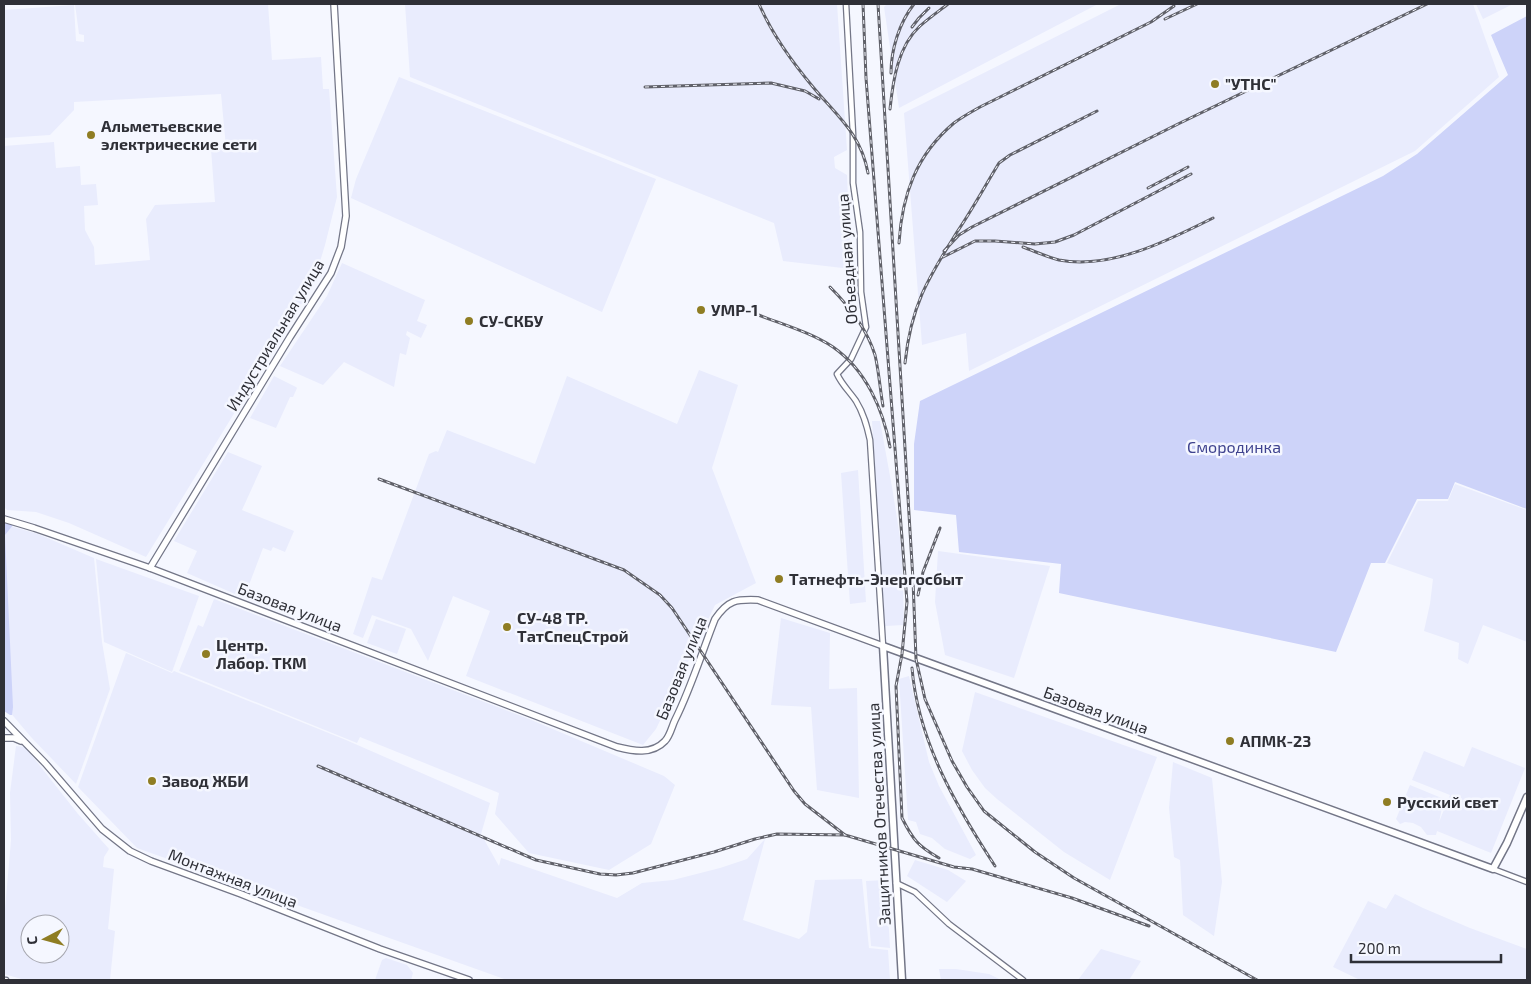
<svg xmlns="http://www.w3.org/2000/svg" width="1531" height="984" viewBox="0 0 1531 984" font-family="'Exo 2',sans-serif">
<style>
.built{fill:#e9ecfd;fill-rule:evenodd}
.green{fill:#cdd3f9}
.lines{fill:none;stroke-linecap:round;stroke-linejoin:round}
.minor-casing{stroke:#737687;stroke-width:7}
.tertiary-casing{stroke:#737687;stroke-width:8}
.secondary-casing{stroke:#737687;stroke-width:9}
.minor{stroke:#fff;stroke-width:4.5}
.tertiary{stroke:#fff;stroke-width:5.5}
.secondary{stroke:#fff;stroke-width:6}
.rail-casing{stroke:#606169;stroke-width:3}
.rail{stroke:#f5f7ff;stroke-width:1;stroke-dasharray:4;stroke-linecap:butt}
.poi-dot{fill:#8f7d23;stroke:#f5f7ff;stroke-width:2}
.labels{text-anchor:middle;stroke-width:5;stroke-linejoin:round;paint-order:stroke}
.poi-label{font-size:16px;font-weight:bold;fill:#2f3037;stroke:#f5f7ff;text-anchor:start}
.street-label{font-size:16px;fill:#2f3037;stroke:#f5f7ff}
.park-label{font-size:16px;fill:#3f438f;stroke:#f5f7ff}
</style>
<rect width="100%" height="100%" fill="#f5f7ff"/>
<!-- built -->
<g class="built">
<polygon points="75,4 268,4 272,60 321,57 323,89 329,89 337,197 325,245 313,285 146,557 69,523 36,512 7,510 4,507 4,146 54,142 56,168 80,166 81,185 96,184 98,205 84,206 85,230 94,247 95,265 150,260 146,219 155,205 215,202 211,149 226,147 221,94 74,102 74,110 50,135 4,138 4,10 74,5 76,41 84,42 84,35 79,34"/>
<polygon points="405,4 837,4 847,150 834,157 835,168 847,175 851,269 783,261 774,223 410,77"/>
<polygon points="887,4 1098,4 899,108 884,7"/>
<polygon points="1121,4 1473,4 1499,77 1415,151 969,371 966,333 922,345 904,113"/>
<polygon points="1476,4 1513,4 1483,19"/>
<polygon points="399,77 656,179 602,312 351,198 356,179"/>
<polygon points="342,263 425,300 417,321 427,325 421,338 407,331 406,335 410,338 406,355 400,353 394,387 344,362 323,385 280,366 327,296"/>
<polygon points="699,370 738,385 712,468 756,583 715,605 656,729 643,745 466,676 490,611 453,596 428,661 411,629 372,615 363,638 353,634 372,577 382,580 429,454 436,451 438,452 447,430 535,464 567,376 677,424"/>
<polygon points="274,376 296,387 297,388 293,397 290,397 276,428 250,418"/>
<polygon points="872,421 880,421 892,487 902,550 904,625 885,626"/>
<polygon points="228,452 262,466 242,510 294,531 285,552 273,547 271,551 263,548 244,598 187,573 197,551 174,541"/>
<polygon points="858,470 866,602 850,604 841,473"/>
<polygon points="1455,484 1527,510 1527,642 1483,625 1468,664 1458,659 1459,643 1424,631 1430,604 1433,579 1387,563 1418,501 1448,501"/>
<polygon points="10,526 38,534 94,558 102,642 110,689 76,784 31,737 9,711 4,530"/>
<polygon points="938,551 1050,566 1014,678 945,655 935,602"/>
<polygon points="96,559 199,596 172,672 104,642"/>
<polygon points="214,599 529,719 664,776 675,785 651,844 609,870 529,853 495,814 499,793 360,737 357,743 179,671 198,625 203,627"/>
<polygon points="781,618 830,633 829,689 857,688 859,798 817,790 811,707 771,705"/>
<polygon points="376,619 406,629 397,654 367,643"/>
<polygon points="126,653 172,673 174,671 346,740 490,803 481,834 499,866 501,858 617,898 642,883 673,880 720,868 747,859 765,839 743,920 799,939 807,932 815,880 862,879 869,948 888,950 890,980 507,980 137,848 78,787"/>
<polygon points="909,676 929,762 939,786 976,855 970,859 945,849 932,838 920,834 916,822 908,820 899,679"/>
<polygon points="975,692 1157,757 1110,880 1064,852 997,799 985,788 972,770 962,751"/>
<path d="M16 746 25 747 78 814 109 849 104 857 103 867 114 869 108 929 115 931 110 980H25L4 974V921L11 840 10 793ZM30 924H60V954H30Z"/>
<polygon points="1472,747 1525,768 1491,853 1437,831 1436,835 1427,835 1421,827 1413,823 1405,822 1400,824 1396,819 1410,785 1444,799 1439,822 1450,795 1412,780 1424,751 1464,767"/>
<polygon points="1173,762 1212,778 1222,882 1214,936 1183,915 1180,860 1174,857 1169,808"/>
<polygon points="915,860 948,870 966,881 947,902 907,876"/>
<polygon points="886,880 890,948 871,946 866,881"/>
<polygon points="1395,894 1423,908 1470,928 1527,949 1527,980 1360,980 1333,967 1368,901 1386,909"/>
<polygon points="1101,949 1141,961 1129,980 1078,980"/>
<polygon points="386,958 407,965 413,973 411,980 375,980 382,960"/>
<polygon points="939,969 956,969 989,974 1001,980 941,980"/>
</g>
<!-- green -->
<g class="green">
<polygon points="1527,16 1527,509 1455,482 1448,499 1417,499 1385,563 1371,563 1336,652 1059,593 1061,564 959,552 956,515 914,510 914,444 920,401 1383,176 1417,154 1508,75 1491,35"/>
<polygon points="4,523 13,525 5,535 13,707 12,715 10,715 4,711"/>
</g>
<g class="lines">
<!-- minor casing -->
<g class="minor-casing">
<g id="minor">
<path d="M846 4 853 134V183L860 232 861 292 866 327 851 359 837 374C842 385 850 392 856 401 864 414 867 426 870 440L883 646"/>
<polyline points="1493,869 1527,882"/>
<polyline points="896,883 915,892 949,924 1023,980"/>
<polyline points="4,980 6,980"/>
</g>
</g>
<!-- tertiary casing -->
<g class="tertiary-casing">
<g id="tertiary">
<path d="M4 519 34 528 150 568 617 747C633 751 652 755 665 741 670 736 672 726 675 720 691 688 702 652 715 619 728 600 736 599 758 600L883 646"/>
<polyline points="150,568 290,337 331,273 341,247 346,216 334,4"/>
<polyline points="4,721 45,763 102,829 130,851 151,861 241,894 380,949 469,980"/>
<polyline points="4,738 14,738 21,741"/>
</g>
</g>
<!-- secondary casing -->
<g class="secondary-casing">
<polyline id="secondary" points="902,980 883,646 1493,869 1507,843 1527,797"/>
</g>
<!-- minor -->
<use href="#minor" class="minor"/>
<!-- tertiary -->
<use href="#tertiary" class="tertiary"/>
<!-- secondary -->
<use href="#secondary" class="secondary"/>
<!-- rail casing -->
<g class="rail-casing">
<g id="rail">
<path d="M759 4C772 34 792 62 813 87 837 116 861 134 868 173"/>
<path d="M863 4 866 78 907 602 902 654 896 686 902 818C913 840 918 846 939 858"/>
<polyline points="878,4 913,580 916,659 925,699 952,761 967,787 984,811 1035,852 1074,878 1257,980"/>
<polyline points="1165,19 1197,4"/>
<polyline points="912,27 919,18 929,8"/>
<path d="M891 73C891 50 899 23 914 4"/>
<polyline points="645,87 771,83 805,91 819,99"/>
<path d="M890 109C893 80 898 46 920 26 929 18 939 11 948 4"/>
<polyline points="1148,188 1188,167"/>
<path d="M899 243C902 195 916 155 954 123 962 117 971 112 980 107L1151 22 1174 6"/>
<path d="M1023 247C1034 251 1047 257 1059 260 1111 270 1169 240 1213 218"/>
<polyline points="944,251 959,235 972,227 1178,124 1427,4"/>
<polyline points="943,257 975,241 995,241 1035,244 1055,242 1074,235 1191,174"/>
<path d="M830 287C849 306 867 329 875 355 879 372 880 389 883 406"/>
<path d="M756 314C781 324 810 332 833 347 866 370 883 409 890 447"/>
<path d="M905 363C911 306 927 280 957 232 972 210 985 186 999 163L1010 155 1097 111"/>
<polyline points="379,479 624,570 660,595 672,608 794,791 805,804 845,835 954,867 972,869 1072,898 1149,926"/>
<polyline points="918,595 923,572 940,528"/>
<path d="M912 668C918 741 956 806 995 866"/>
<polyline points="318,766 536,860 600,874 616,875 633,873 714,852 755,839 777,834 845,835"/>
</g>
</g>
<!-- rail -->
<use href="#rail" class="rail"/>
</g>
<!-- markers -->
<g class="poi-dot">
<circle cx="1215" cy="84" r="5"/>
<circle cx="91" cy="135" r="5"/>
<circle cx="701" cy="310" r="5"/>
<circle cx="469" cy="321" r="5"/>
<circle cx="779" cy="579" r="5"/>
<circle cx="507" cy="627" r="5"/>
<circle cx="206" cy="654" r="5"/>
<circle cx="1230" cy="741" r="5"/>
<circle cx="152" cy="781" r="5"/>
<circle cx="1387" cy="802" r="5"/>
</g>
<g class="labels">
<!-- poi labels -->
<g class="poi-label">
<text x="1225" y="90">"УТНС"</text>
<text x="101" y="132">Альметьевские<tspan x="101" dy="18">электрические сети</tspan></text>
<text x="711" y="316">УМР-1</text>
<text x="479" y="327">СУ-СКБУ</text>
<text x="789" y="585">Татнефть-Энергосбыт</text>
<text x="517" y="624">СУ-48 ТР.<tspan x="517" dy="18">ТатСпецСтрой</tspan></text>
<text x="216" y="651">Центр.<tspan x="216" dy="18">Лабор. ТКМ</tspan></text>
<text x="1240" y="747">АПМК-23</text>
<text x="162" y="787">Завод ЖБИ</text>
<text x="1397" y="808">Русский свет</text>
</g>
<!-- street labels -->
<g class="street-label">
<text transform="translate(847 259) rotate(-94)" y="6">Объездная улица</text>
<text transform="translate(275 335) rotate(-59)" y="6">Индустриальная улица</text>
<text transform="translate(290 607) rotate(21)" y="6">Базовая улица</text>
<text transform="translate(681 668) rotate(-68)" y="6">Базовая улица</text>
<text transform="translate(1096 710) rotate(20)" y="6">Базовая улица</text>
<text transform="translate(879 814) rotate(-93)" y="6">Защитников Отечества улица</text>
<text transform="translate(233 878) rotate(21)" y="6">Монтажная улица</text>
</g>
<!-- park labels -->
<g class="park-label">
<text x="1234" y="453">Смородинка</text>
</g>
</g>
<!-- border -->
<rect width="1531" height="984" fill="none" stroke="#2f3037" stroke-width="10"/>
<!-- north arrow -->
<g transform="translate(45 939) rotate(264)"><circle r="24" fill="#f5f7ff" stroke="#a6a7af"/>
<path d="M0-4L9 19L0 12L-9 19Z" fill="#8f7d23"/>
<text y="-8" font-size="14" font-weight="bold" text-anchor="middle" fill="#2f3037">С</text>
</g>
<!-- scale -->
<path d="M1351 954v8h150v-8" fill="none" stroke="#2f3037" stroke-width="2.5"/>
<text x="1358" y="954" font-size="15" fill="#2f3037" stroke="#f5f7ff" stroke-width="4" paint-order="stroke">200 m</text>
</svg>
